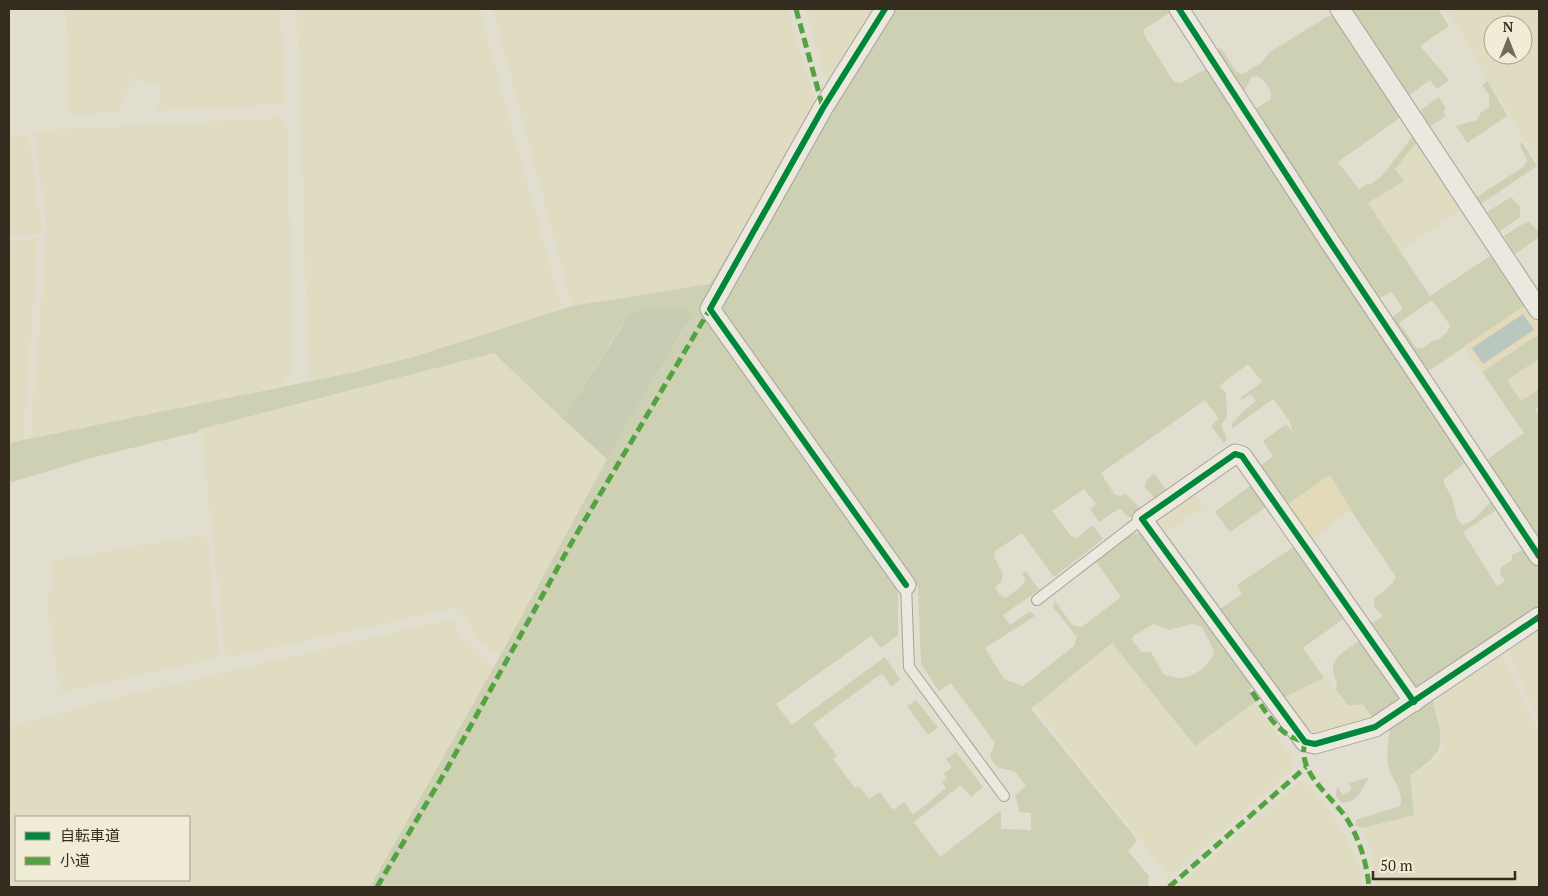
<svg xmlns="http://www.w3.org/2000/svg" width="1548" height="896" viewBox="0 0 1548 896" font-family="'PT Serif','Noto Sans JP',serif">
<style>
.farmland{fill:#dfdcc1;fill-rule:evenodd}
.green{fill:#cdd0b3;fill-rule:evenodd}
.sand{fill:#e2dab9;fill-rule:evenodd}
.cemetery{fill:#c9cbb2}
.water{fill:#b9c7c0}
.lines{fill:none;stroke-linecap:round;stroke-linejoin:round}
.service-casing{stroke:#a7a297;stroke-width:12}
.minor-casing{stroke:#a7a297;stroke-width:21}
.service{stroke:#eae8df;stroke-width:10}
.minor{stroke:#eae8df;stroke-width:19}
.quiet{stroke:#53a441;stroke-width:5;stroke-dasharray:10 5;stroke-linecap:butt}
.cycleway-casing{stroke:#f1ecd6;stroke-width:9}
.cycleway{stroke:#00873e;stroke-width:6}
</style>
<rect width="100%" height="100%" fill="#e1ddcf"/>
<!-- farmland -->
<g class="farmland">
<polygon points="66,9 279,9 285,74 284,104 156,111 162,87 132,77 119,113 67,114"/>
<polygon points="297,9 479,9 562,308 410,358 315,381 309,379"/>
<polygon points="493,9 788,9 816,107 710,284 572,306"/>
<polygon points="806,9 876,9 830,83 825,78"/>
<path d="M1452 9H1539V165L1449 12ZM1493 25H1523V55H1493Z"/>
<polygon points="280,118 288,133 292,371 282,385 209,403 30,439 47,230 34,131"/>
<polygon points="9,136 29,137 41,224 40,234 9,235"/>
<polygon points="1417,142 1462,209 1399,251 1368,203 1404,181 1395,169"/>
<polygon points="38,239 23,441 9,443 9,241"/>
<polygon points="494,353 607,459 501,654 492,652 478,640 460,607 229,657 225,654 201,429 310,402"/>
<polygon points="1539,359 1539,389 1521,401 1507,380"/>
<polygon points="1192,490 1204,506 1162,536 1153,523 1153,517"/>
<polygon points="202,535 208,542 219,650 215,658 60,693 46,600 53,589 51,561"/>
<path d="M453 619 460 635 494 667 370 887H9V727L111 699ZM16 817H189V880H16Z"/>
<polygon points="1539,625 1539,721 1506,647"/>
<polygon points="1112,643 1195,746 1254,703 1292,757 1294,767 1177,871 1167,874 1034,706"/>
<polygon points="1500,651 1539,734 1539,887 1376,887 1372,856 1363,828 1414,815 1410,775 1434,762 1444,747 1432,699"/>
<polygon points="1327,676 1349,707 1363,704 1374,720 1315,738 1306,734 1281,699"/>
<polygon points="1301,780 1307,783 1337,822 1359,863 1362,887 1177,887"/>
</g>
<!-- green -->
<g class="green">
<path d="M876 9H1173L1174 10 1143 30 1145 36 1174 82 1181 83 1216 63 1214 51 1221 48 1236 72 1243 74 1261 63 1269 53 1328 16 1334 17 1401 117 1338 162 1359 189 1367 184H1371L1382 176 1413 136 1417 142 1395 169 1404 181 1368 203 1430 296 1490 256 1524 306 1426 373 1390 319 1402 310V307L1392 292 1375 300 1469 460 1444 479V484L1452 497 1457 519 1463 525C1482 517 1480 510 1493 500L1499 508 1463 532 1497 586 1505 581 1500 574 1501 568 1512 560V555L1525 549 1539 569V605L1414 688 1369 625 1383 616 1374 606V599L1392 584 1396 577 1352 512 1330 475 1285 506 1258 468 1273 456 1263 441 1286 424 1293 433 1289 420 1273 399 1233 428 1231 425 1242 412 1256 401 1251 394 1242 400 1240 398 1262 382 1248 364 1219 386 1226 393 1227 417 1221 425 1227 439 1224 443 1211 426 1219 419 1205 400 1101 473 1114 494 1120 496 1126 494 1142 510 1129 518 1120 508 1099 522 1090 509 1096 504 1084 489 1052 511 1071 536 1076 539 1092 525 1103 539 1054 577 1022 533 995 551 994 556 1003 575 1001 582 995 587 1000 595 1006 598 1024 584 1025 579 1022 574 1026 571 1039 590 1003 615 1010 625 1030 611 1035 616 985 648 1004 679 1023 686 1074 646 1077 637 1053 607 1055 601 1072 625 1082 627 1121 597 1096 561 1132 534 1139 533 1149 538 1287 731 1252 687 1249 690 1255 700 1254 703 1195 746 1112 643 1031 709 1135 837 1136 842 1128 851 1149 876 1148 887H370L494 667 607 459 686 326 670 314 638 312 624 321 563 419 494 353 201 429 197 432 91 458 9 483V443L350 373 410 358 572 306 710 284ZM1257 76C1266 82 1271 87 1271 99L1257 108H1253L1243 94 1251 77ZM1432 300 1450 325 1447 332 1438 340H1434L1423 348 1417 349 1399 323ZM734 329 918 587 921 664 939 691 951 683 995 743 990 756C999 773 1001 766 1015 772L1026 786 1015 795 1020 812 1031 813V830L1001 829V810L940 857 914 822 961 785 971 797 983 787 956 752 946 759 952 767 944 774 947 778 942 781 946 788 913 815 904 802 893 810 880 792 869 799 859 786 855 788 833 759 837 756 813 724 882 673 891 687 900 679 885 657 792 725 776 704 871 636 881 648 898 635V587ZM1154 624 1169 630 1192 624 1202 627 1214 651C1211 664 1196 676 1182 678 1176 678 1169 676 1163 674L1151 652H1141L1132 640 1134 635Z"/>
<polygon points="1352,9 1438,9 1449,26 1420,46 1449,80 1437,89 1430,80 1408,96"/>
<polygon points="1488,81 1507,116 1467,143 1456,126 1477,120 1481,112 1489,108 1489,95 1482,85"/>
<polygon points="1439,97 1446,108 1444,110 1445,117 1430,126 1420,111"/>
<polygon points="1522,142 1537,166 1481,204 1477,197 1523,167 1527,161 1520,145"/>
<polygon points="1511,197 1520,207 1520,217 1500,231 1487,212"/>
<polygon points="1528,221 1539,232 1539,237 1515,254 1504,236"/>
<polygon points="1539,334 1539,359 1507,380 1521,401 1539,389 1539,406 1535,409 1539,415 1539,542 1485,461 1524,433 1482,372"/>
<polygon points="1154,473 1168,492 1157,500 1145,488 1146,481"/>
<polygon points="1250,486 1266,507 1230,532 1215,512"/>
<polygon points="1295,546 1346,617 1303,648 1324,678 1281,699 1217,611 1242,594 1237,585"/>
<path d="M1361 640 1405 696 1374 720 1363 704 1349 706 1336 690C1338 683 1336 681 1334 675 1328 657 1349 649 1361 640Z"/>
<path d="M1432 699C1443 742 1450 749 1410 775L1414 815 1363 828 1355 825 1356 820 1400 806C1405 791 1391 779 1388 766 1386 754 1389 739 1390 727Z"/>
<polygon points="916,700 938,728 928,735 907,706"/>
<path d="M1369 777C1361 790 1359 802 1342 803L1336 796 1337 787 1343 795 1352 790 1349 783Z"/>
</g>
<!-- sand -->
<g class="sand">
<path d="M1524 306 1539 327V334L1482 372 1464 347ZM1523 315 1483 364 1473 348Z"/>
<polygon points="1330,475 1351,510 1309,540 1285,506"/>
</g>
<!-- cemetery -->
<polygon class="cemetery" points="675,306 692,315 607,459 563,419 630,313"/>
<!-- water -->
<polygon class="water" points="1523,314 1534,330 1483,364 1472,348"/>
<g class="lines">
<!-- service casing -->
<g class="service-casing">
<g id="service">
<polyline points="906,585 909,667 1004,796"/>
<polyline points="1037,600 1142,519"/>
</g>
</g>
<!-- minor casing -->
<g class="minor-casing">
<g id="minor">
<polyline points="885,9 823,108 710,309 906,585"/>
<polyline points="1179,9 1330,242 1539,556"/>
<polyline points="1340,9 1539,310"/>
<polyline points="1414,702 1242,456 1235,454 1142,519 1305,742 1315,744 1375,727 1539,617"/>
</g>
</g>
<!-- service -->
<use href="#service" class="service"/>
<!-- minor -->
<use href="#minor" class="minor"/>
<!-- quiet -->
<g class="quiet">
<polyline points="796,9 823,108"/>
<path d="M1252 692C1268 714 1277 735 1305 742 1296 775 1336 798 1350 824 1361 844 1367 865 1369 887"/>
<polyline points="377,887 448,767 573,540 710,309"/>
<polyline points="1169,887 1306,767"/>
</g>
<!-- cycleway casing -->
<g class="cycleway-casing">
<g id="cycleway">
<polyline points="885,9 823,108 710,309 906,585"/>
<polyline points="1179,9 1330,242 1539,556"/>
<polyline points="1414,702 1242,456 1235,454 1142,519 1305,742 1315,744 1375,727 1539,617"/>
</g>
</g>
<!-- cycleway -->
<use href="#cycleway" class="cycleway"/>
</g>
<!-- border -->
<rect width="1548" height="896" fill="none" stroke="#352c20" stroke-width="20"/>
<!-- legend -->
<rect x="15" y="816" width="175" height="65" fill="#f1ecd6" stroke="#a69f8d"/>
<rect x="25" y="832" width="25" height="8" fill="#00873e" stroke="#a69f8d"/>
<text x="60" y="841" font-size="15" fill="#352c20">自転車道</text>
<rect x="25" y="857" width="25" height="8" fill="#53a441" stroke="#a69f8d"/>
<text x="60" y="866" font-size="15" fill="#352c20">小道</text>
<!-- north arrow -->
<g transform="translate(1508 40)"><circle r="24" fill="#f1ecd6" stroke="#a69f8d"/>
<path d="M0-4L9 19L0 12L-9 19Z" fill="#716a5d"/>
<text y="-8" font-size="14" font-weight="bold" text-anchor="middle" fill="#352c20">N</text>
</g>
<!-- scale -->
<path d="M1373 871v8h142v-8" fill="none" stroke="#352c20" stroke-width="2.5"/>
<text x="1380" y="871" font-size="15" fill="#352c20" stroke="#f1ecd6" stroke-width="4" paint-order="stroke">50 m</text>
</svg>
